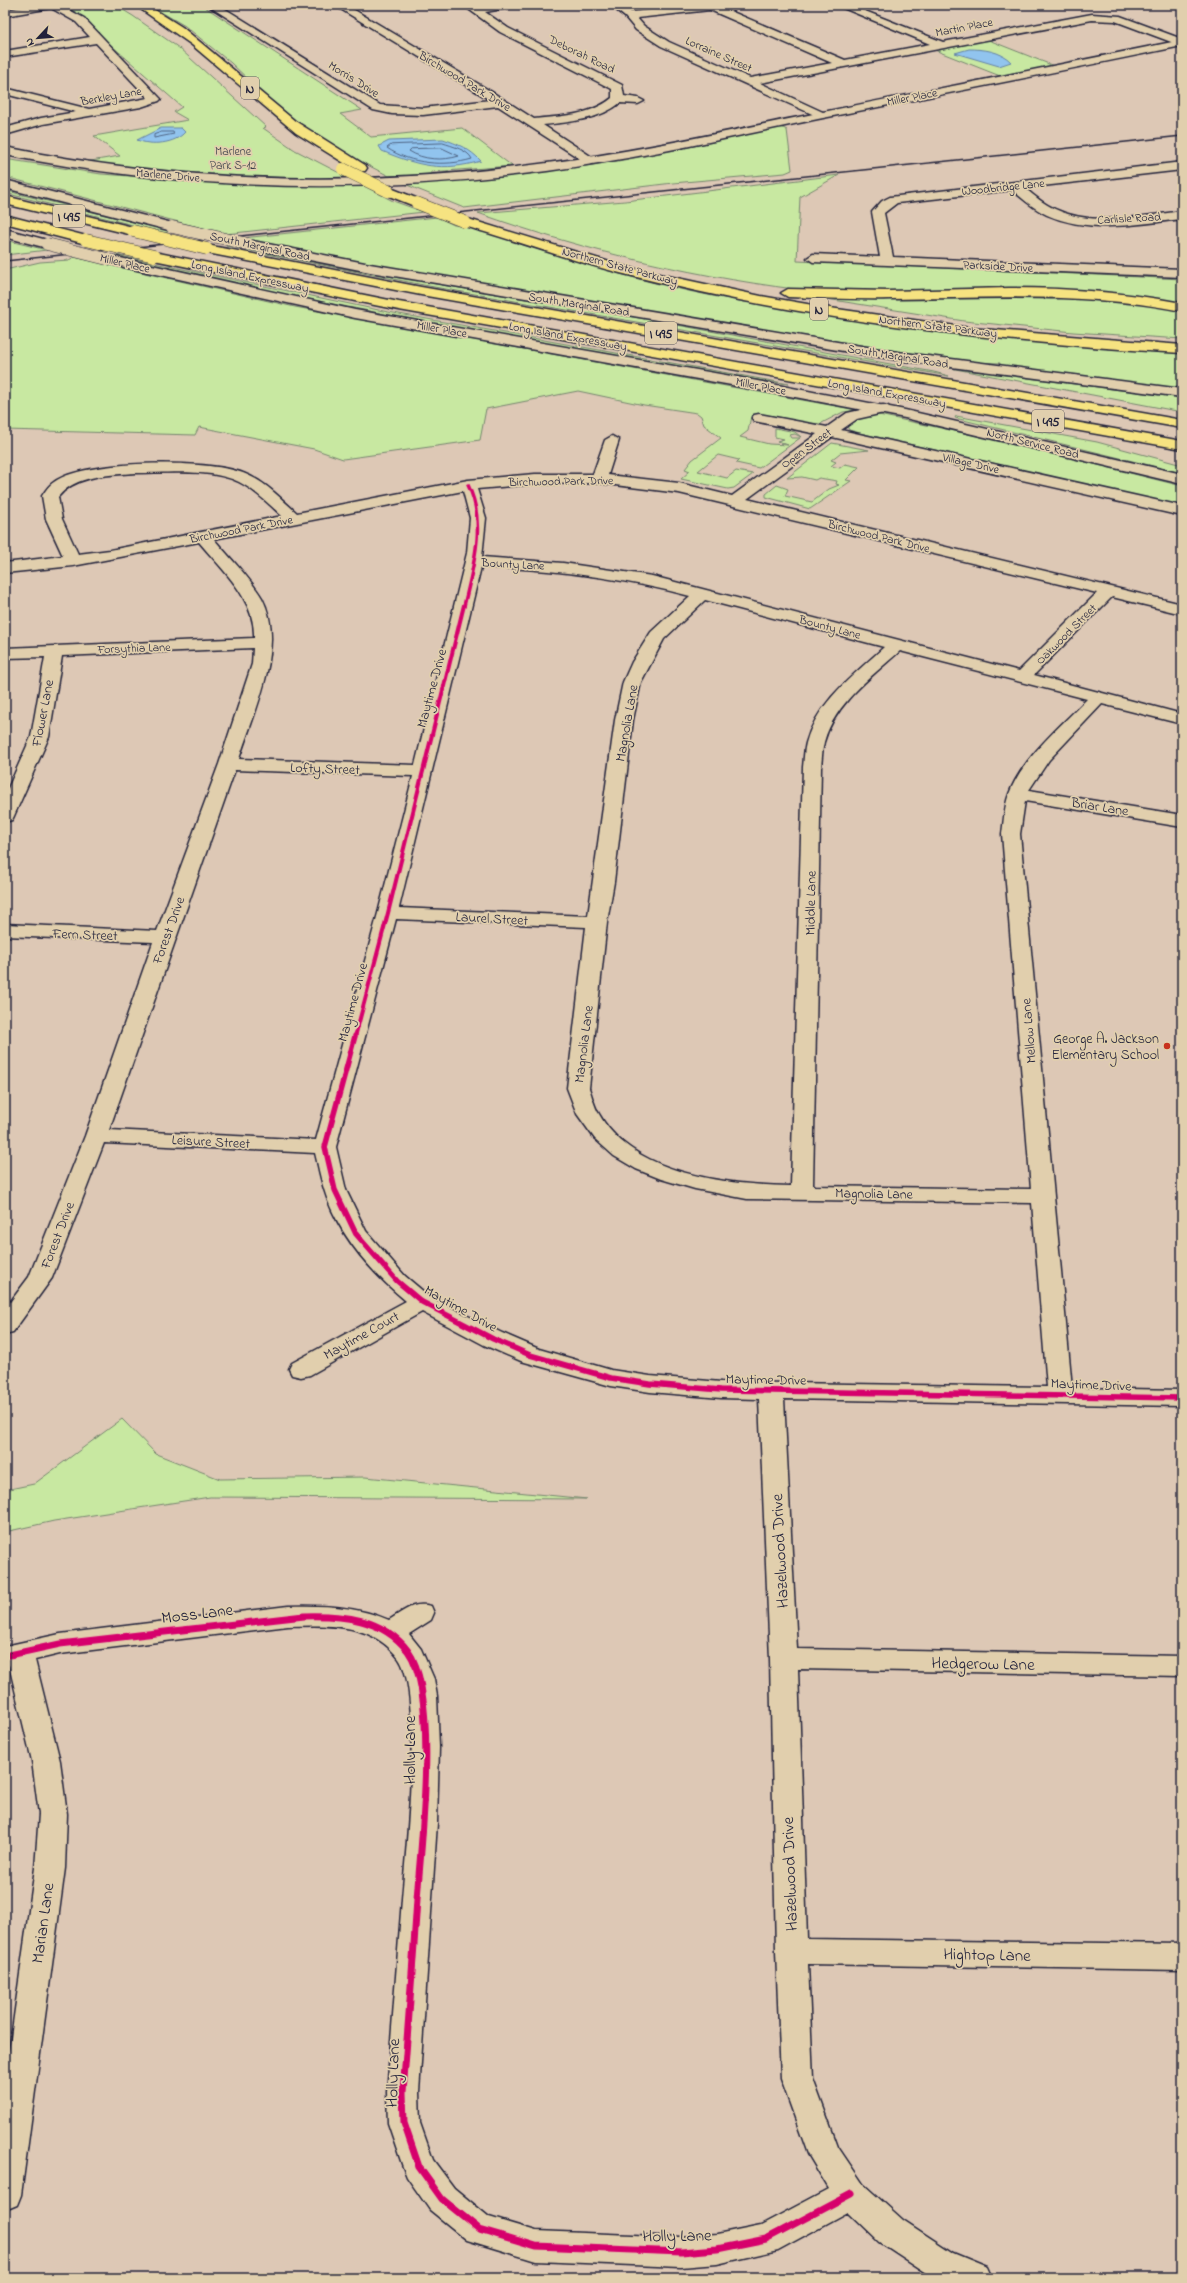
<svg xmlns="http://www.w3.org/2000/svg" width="1187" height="2283" viewBox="0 0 1187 2283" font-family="'Indie Flower',sans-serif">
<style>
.green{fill:#c8e8a1;stroke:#75856e}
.water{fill:#91c4ee;stroke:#6583a6}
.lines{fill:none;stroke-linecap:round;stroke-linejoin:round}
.shore{stroke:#4e6383;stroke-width:1}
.minor-casing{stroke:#22223b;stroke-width:3}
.tertiary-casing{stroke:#22223b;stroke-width:3}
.secondary-casing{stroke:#22223b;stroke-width:3}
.motorway-casing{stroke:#22223b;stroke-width:3}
.minor{fill:#e1cfad;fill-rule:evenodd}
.tertiary{fill:#e1cfad;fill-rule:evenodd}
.secondary{fill:#e1cfad;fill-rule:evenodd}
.motorway{fill:#f6e381;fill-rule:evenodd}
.rail{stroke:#22223b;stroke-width:1.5}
.secondary-bridge-casing{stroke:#22223b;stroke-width:13;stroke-linecap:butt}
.motorway-bridge-casing{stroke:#22223b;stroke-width:13;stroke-linecap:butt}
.secondary-bridge{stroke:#e1cfad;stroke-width:12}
.motorway-bridge{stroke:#f6e381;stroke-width:12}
.cycleway-far3-casing{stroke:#e1cfad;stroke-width:5}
.cycleway-far2-casing{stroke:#e1cfad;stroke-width:6}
.cycleway-far1-casing{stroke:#e1cfad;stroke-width:8}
.cycleway-casing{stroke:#e1cfad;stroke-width:10}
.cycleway-far3{stroke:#d6006c;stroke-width:3.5}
.cycleway-far2{stroke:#d6006c;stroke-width:4}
.cycleway-far1{stroke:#d6006c;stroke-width:5.5}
.cycleway{stroke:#d6006c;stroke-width:7}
.poi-dot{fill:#c8321e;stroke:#e1cfad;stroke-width:1.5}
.labels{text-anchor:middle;stroke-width:3.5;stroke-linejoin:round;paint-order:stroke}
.far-street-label{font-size:12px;fill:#22223b;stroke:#e1cfad}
.far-park-label{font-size:12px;fill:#3b404a;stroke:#e1cfad}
.shield{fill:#e1cfad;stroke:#5b565d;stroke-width:1}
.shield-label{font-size:13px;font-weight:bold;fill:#22223b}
.street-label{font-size:14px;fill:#22223b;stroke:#e1cfad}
.poi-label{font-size:14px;fill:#22223b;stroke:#e1cfad;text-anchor:end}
.near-street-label{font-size:17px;fill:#22223b;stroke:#e1cfad}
</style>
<rect width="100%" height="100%" fill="#ddc8b5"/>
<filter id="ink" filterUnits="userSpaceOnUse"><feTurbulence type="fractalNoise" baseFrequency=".025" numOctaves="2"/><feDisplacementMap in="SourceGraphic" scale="8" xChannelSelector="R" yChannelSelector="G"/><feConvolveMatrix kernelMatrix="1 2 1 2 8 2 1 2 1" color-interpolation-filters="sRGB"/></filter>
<g filter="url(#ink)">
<!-- green -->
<g class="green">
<polygon points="65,5 115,5 133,16 179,48 266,127 263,128 295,150 349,178 306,178 311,182 254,181 73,164 120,156 94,136 188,120 174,112 182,107"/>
<polygon points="149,5 202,5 362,110 340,114 371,137 462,128 512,166 431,172 431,175 389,176 315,138 276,106 231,63 185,26"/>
<polygon points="986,39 1054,66 1000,76 932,49"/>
<path d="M773 128H783L787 130 792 170 785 173 673 183 464 208 402 183C457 179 511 176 565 169 635 160 705 144 773 128Z"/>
<polygon points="5,159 101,174 277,186 360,184 393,201 424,212 225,234 5,177"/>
<path d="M839 175 800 197 797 261 1182 279V304L1165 301 819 292C703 279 588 252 478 213L625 201Z"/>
<polygon points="5,190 19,194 170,231 165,233 5,193"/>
<path d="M437 217 454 225 466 226C531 247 596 269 663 285 731 302 802 311 872 320 975 335 1078 347 1182 353V389L999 367 1000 363 966 362 489 285 322 255 243 238Z"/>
<polygon points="5,240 47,250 5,255"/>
<polygon points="230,245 346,269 639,318 934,372 949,376 434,287 226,246"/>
<path d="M116 255 388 312 789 384 743 378C532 341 320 306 112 256Z"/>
<polygon points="74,257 295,307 857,410 843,412 820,424 751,416 748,431 740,437 769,444 788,445 777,441 784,439 775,437 775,428 795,432 801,437 795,434 789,435 791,438 800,438 759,468 736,463 739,460 718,455 698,471 727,478 736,471 753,474 734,488 728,489 681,479 690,471 685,469 692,460 721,438 704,425 701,416 697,413 644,405 578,391 486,409 480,440 343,459 314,449 199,427 195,435 5,430 5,270 40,262 69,260"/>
<polygon points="1010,294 1126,300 1182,310 1182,339 1073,332 964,321 808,296"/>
<polygon points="950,368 1182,398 1182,412"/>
<polygon points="874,414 993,439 1182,486 1182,506 860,433 849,430 847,426 865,415"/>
<polygon points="956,416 1097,442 1182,465 1182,473 955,418"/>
<polygon points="832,443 869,450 840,453 831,460 836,462 831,466 840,468 845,464 859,467 846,480 851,481 810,509 766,497 766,494 777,485 788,489 785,496 812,502 829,489 839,485 836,484 837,481 819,478 815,480 802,477 787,478"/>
<polygon points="122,1419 156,1454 220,1479 365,1477 587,1499 210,1497 54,1521 5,1532 5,1490 34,1484"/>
</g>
<!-- water -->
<g class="water">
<path d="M969 49C983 49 1001 51 1011 62L999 66 955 53Z"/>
<path d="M161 128H181L185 132C175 144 151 146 137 140Z"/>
<path d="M443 139C458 144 470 149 481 161 443 172 418 166 382 151L379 146 389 141Z"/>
</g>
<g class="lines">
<!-- shore -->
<g class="shore">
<polygon points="162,132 173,132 174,134 154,138 154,135"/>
<path d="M443 143C452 146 468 150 472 159 445 167 410 164 387 148L391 145Z"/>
<path d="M442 148 459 156C443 161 423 160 409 151L411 149Z"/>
</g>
<!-- minor casing -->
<g class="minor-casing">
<g id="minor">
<polygon points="35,5 60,5 84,18 159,97 161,99 159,101 141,107 43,124 5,135 5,128 41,118 76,112 5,94 5,88 89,109 148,98 96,43 5,57 5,51 90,37 76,22 51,8 5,16 5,10"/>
<path d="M207 5H219L380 105 423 108 490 100 334 5H346L492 92 534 119C561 116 590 116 612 98V89L500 32 463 5 477 7 514 5 509 8 485 12 508 28 622 85 624 96 638 98 644 101 638 104 620 103C599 120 570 122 543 125L592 157 594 160 592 163 588 164 498 106 423 115 392 114 373 110Z"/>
<path d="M610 5H622L631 12 702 5H727L723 8 845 60 930 44 836 5H850L943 42 1092 14 1120 16 1182 39V46L1115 21 1092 20 760 83 825 113 827 115 821 118 661 46 636 30 625 17ZM710 10 832 63 750 78 669 42 644 26 637 18Z"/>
<path d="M1182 162V170L1025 188C1034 196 1044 204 1055 209 1093 227 1142 216 1182 211V219C1138 224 1090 234 1047 215 1034 209 1023 199 1012 190L897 203 884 213 893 257 1182 269V277L813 262 807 258 813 254 880 257 872 212 882 201 890 197Z"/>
<path d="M883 405 888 406 890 409 888 412 857 419 841 430 1182 506V516L832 437 747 499 1182 604V614L1112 597 1034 675 1182 714V724L1102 704 1049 760 1029 790 1182 815V827L1025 801 1020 834 1072 1388 1182 1390V1406L784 1399 797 1649 1182 1656V1676L798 1669 807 1939 1182 1944V1970L808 1964 813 2079 838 2147 863 2184 903 2220 953 2253 987 2267 992 2278H936L929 2275 879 2242 848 2212 778 2250 717 2264 681 2267 536 2261 467 2240 430 2210 407 2177 403 2167 388 2123 387 2092C392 2028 397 1963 402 1899 406 1852 423 1693 399 1659 372 1622 328 1625 288 1626L60 1654 35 1660 60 1761 67 1814 65 1868 21 2195 17 2205 5 2210V2080L35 1868 39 1814 32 1761 9 1665 5 1666V1646L60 1634 288 1606C323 1605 357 1606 389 1620 404 1611 413 1601 431 1606L434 1613 431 1620 409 1634 421 1649 434 1679 437 1696 439 1747 437 1823 419 2092 420 2123 433 2160 454 2188 489 2217 536 2231 681 2237 717 2234 761 2225 829 2189 808 2154 781 2079 776 1951 770 1659 759 1399 721 1398 650 1392 611 1386 521 1361 484 1345 422 1312 310 1375 301 1377 292 1375 289 1369 292 1363 406 1301C371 1272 337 1233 324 1189 320 1177 318 1165 315 1153L104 1143 52 1278 13 1332 5 1334V1309L29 1277 85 1136 153 942 5 936V924L157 931 219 764 252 664 253 648 62 656 49 737 14 816 12 820 5 822V795L31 737 45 657 5 658V648L254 638C256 599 222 570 199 542L73 566 5 573V563L63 556 46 519 42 496C45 491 49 485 54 482 84 459 209 459 243 473 265 481 280 498 297 513L468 480 535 474H593L605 440 612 436 619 440 608 475 679 483 732 496 817 434 754 421 752 418 754 415 759 414 827 427 847 413ZM136 473C165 473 212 468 239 482 255 490 269 504 282 516L110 550 78 554 62 519 58 497C75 475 109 475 136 473ZM599 483 679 493 1097 593 1019 671 652 576 563 563 482 557 486 518 477 489 535 484ZM463 491 470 518 467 553 415 765 239 759C254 712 287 645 262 598 251 579 228 556 214 539ZM481 567C551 569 622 578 690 596L651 632 632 662 623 682 615 720 588 916 399 908ZM705 600 884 647C855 674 817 702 806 743 804 750 804 759 803 767L791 1186C729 1185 633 1175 599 1114 594 1106 592 1096 589 1088L607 922 614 882 633 720 641 682 664 639ZM900 651 1087 699C1060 727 1023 757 1009 794 1004 807 1004 821 1002 834L1031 1189 813 1186 821 767C822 759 822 750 824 742 835 703 871 677 900 651ZM235 770 413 776 378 913 316 1140 109 1130ZM396 919 586 927 567 1088 577 1114 595 1139 614 1156 636 1169 661 1179 695 1189 747 1199 1032 1203 1047 1387 721 1382 650 1376 611 1370 539 1349 502 1333 430 1297 405 1276 366 1231 346 1190 336 1147Z"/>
</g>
</g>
<!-- tertiary casing -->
<g class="tertiary-casing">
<path id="tertiary" d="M1182 40V46C1061 71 939 95 818 119 728 138 638 158 547 171 364 195 186 191 5 155V147C186 184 364 188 547 163 638 151 728 131 818 113 939 88 1061 65 1182 40Z"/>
</g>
<!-- secondary casing -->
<g class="secondary-casing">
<g id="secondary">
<polygon points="5,180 176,224 178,227 172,231 5,188"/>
<polygon points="5,229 51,241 53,244 47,248 5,237"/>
<polygon points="248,240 370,264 897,352 1182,389 1182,397 897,360 370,272 244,247 242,244 244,241"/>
<polygon points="107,255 355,310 737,377 905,410 1182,474 1182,484 905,418 737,386 355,318 102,262 101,259 102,256"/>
</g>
</g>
<!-- motorway casing -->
<g class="motorway-casing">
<g id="motorway">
<polygon points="135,5 147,5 182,27 295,121 365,165 367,168 365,171 357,171 296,133 192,45"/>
<polygon points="388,187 421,200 423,203 417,207 384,194 382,191 384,188"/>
<polygon points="5,196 137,228 139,231 133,235 5,204"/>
<polygon points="5,215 90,237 92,240 86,244 5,223"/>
<path d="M465 218 626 267 761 296 830 308 970 328 1182 345V353C993 342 804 320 620 273 566 259 514 240 461 225L459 222Z"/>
<polygon points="207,245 421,287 1182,420 1182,428 421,295 202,252 201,249 202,246"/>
<polygon points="154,252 399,302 1182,441 1182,449 399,310 149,259 148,256"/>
<path d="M1009 288C1067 288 1124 292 1182 303V311C1085 292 989 298 891 299 857 300 822 298 788 297L781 293 788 289 889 291Z"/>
</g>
</g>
<!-- minor -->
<use href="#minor" class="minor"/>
<!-- tertiary -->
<use href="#tertiary" class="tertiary"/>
<!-- secondary -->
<use href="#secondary" class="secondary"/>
<!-- motorway -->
<use href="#motorway" class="motorway"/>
<!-- rail -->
<polyline class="rail" points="5,261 1182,136"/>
<!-- secondary-bridge casing -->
<g class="secondary-bridge-casing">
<g id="secondary-bridge">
<polyline points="172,227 248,244"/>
<polyline points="47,244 107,259"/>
</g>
</g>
<!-- motorway-bridge casing -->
<g class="motorway-bridge-casing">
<g id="motorway-bridge">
<polyline points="343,169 388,191"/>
<polyline points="417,203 465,222"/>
<polyline points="133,231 207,249"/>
<polyline points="86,240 154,256"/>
</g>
</g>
<!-- secondary-bridge -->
<use href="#secondary-bridge" class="secondary-bridge"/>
<!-- motorway-bridge -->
<use href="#motorway-bridge" class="motorway-bridge"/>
<!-- cycleway-far3 casing -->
<g class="cycleway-far3-casing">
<path id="cycleway-far3" d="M464 606C473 567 487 523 468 485"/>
</g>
<!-- cycleway-far2 casing -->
<g class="cycleway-far2-casing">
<polyline id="cycleway-far2" points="355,1037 388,913 464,605"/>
</g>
<!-- cycleway-far1 casing -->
<g class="cycleway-far1-casing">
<polyline id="cycleway-far1" points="355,1036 325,1147 335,1190 356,1234 397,1281 422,1302 493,1339 530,1355 611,1378 650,1384 721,1390 1182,1398"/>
</g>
<!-- cycleway casing -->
<g class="cycleway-casing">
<path id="cycleway" d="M5 1656 60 1644 304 1616C342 1615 383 1618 408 1651 439 1693 421 1845 417 1899 413 1963 408 2028 403 2092L404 2123 419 2167 442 2199 479 2229 536 2246 681 2252 717 2249 766 2239 851 2194"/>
</g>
<!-- cycleway-far3 -->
<use href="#cycleway-far3" class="cycleway-far3"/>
<!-- cycleway-far2 -->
<use href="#cycleway-far2" class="cycleway-far2"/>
<!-- cycleway-far1 -->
<use href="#cycleway-far1" class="cycleway-far1"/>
<!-- cycleway -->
<use href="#cycleway" class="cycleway"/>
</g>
</g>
<!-- markers -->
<circle class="poi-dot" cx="1167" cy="1046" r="4"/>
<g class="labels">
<!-- far-street labels -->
<g class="far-street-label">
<text transform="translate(964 27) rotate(-11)" y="4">Martin Place</text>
<text transform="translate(582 54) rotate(26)" y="4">Deborah Road</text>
<text transform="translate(719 54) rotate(24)" y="4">Lorraine Street</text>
<text transform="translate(354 79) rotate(32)" y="4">Morris Drive</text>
<text transform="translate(465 81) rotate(31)" y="4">Birchwood Park Drive</text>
<text transform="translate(111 96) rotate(-10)" y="4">Berkley Lane</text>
<text transform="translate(912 97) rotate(-11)" y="4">Miller Place</text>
<text transform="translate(168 175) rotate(5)" y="4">Marlene Drive</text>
<text transform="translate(1003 187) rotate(-6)" y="4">Woodbridge Lane</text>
<text transform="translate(1129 218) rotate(-3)" y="4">Carlisle Road</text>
<text transform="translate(260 246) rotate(12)" y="4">South Marginal Road</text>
<text transform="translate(125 263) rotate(13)" y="4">Miller Place</text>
<text transform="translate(620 266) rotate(15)" y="4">Northern State Parkway</text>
<text transform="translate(998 266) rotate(3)" y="4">Parkside Drive</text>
<text transform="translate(250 276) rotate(12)" y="4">Long Island Expressway</text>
<text transform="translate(579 304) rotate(9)" y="4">South Marginal Road</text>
<text transform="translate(938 326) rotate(7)" y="4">Northern State Parkway</text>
<text transform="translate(442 329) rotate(10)" y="4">Miller Place</text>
<text transform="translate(568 336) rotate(10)" y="4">Long Island Expressway</text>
<text transform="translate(898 356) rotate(9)" y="4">South Marginal Road</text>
<text transform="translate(761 386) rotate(11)" y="4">Miller Place</text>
<text transform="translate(887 393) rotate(10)" y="4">Long Island Expressway</text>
<text transform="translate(1033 443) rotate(14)" y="4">North Service Road</text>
<text transform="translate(806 448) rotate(-36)" y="4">Open Street</text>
<text transform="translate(971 463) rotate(13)" y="4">Village Drive</text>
<text transform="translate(561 481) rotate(-1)" y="4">Birchwood Park Drive</text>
<text transform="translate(241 529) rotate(-11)" y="4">Birchwood Park Drive</text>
<text transform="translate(879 536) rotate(14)" y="4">Birchwood Park Drive</text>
<text transform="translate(513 564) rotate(3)" y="4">Bounty Lane</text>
<text transform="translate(830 627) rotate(15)" y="4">Bounty Lane</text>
<text transform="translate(1066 634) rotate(-45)" y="4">Oakwood Street</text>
<text transform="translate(134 648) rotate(-2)" y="4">Forsythia Lane</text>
</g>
<!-- far-park labels -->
<g class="far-park-label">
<text x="233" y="155">Marlene<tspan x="233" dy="14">Park S-12</tspan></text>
</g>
<!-- shield labels -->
<g class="shield">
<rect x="241" y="77" width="18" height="22" rx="3"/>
<rect x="53" y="205" width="32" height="22" rx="3"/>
<rect x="810" y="298" width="18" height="22" rx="3"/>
<rect x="645" y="322" width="32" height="22" rx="3"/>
<rect x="1032" y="410" width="32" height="22" rx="3"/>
</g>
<g class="shield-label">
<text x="250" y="93">N</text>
<text x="69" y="221">I 495</text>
<text x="819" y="314">N</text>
<text x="661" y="338">I 495</text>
<text x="1048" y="426">I 495</text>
</g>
<!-- street labels -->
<g class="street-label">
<text transform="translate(431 688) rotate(-75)" y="5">Maytime Drive</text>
<text transform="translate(42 713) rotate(-79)" y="5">Flower Lane</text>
<text transform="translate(626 723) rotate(-80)" y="5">Magnolia Lane</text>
<text transform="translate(325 768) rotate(2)" y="5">Lofty Street</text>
<text transform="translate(1100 806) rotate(9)" y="5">Briar Lane</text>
<text transform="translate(810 903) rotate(-89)" y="5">Middle Lane</text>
<text transform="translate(492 918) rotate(3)" y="5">Laurel Street</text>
<text transform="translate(168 930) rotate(-70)" y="5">Forest Drive</text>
<text transform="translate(85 934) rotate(2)" y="5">Fern Street</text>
<text transform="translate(352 1002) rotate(-75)" y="5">Maytime Drive</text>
<text transform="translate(1028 1031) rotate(-95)" y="5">Mellow Lane</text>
<text transform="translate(583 1044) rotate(-83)" y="5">Magnolia Lane</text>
<text transform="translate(211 1141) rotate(3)" y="5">Leisure Street</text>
<text transform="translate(874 1193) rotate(1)" y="5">Magnolia Lane</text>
<text transform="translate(57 1235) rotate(-69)" y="5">Forest Drive</text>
<text transform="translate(461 1308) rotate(29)" y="5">Maytime Drive</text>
<text transform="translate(361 1335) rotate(-29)" y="5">Maytime Court</text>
<text transform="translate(766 1379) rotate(1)" y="5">Maytime Drive</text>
<text transform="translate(1091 1384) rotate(2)" y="5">Maytime Drive</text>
</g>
<!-- poi labels -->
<g class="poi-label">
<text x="1159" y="1043">George A. Jackson<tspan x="1159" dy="16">Elementary School</tspan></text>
</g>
<!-- near-street labels -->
<g class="near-street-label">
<text transform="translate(779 1551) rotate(-93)" y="6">Hazelwood Drive</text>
<text transform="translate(197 1613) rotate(-7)" y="6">Moss Lane</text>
<text transform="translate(983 1663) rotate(1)" y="6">Hedgerow Lane</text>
<text transform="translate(409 1750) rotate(-90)" y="6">Holly Lane</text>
<text transform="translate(789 1874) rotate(-92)" y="6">Hazelwood Drive</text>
<text transform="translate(42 1923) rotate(-82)" y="6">Marian Lane</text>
<text transform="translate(987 1954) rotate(1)" y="6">Hightop Lane</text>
<text transform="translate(392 2073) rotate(-88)" y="6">Holly Lane</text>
<text transform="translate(677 2235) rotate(-1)" y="6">Holly Lane</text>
</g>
</g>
<!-- margin -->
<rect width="1187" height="2283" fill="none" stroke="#e1cfad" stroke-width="20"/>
<rect x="10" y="10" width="1167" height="2263" fill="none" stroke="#22223b" stroke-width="1.5" filter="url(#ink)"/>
<!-- north arrow -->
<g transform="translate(38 38) rotate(244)" stroke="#e1cfad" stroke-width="3" paint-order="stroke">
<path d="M0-3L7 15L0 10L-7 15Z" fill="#22223b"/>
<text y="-6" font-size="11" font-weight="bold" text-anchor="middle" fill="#22223b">N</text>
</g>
</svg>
